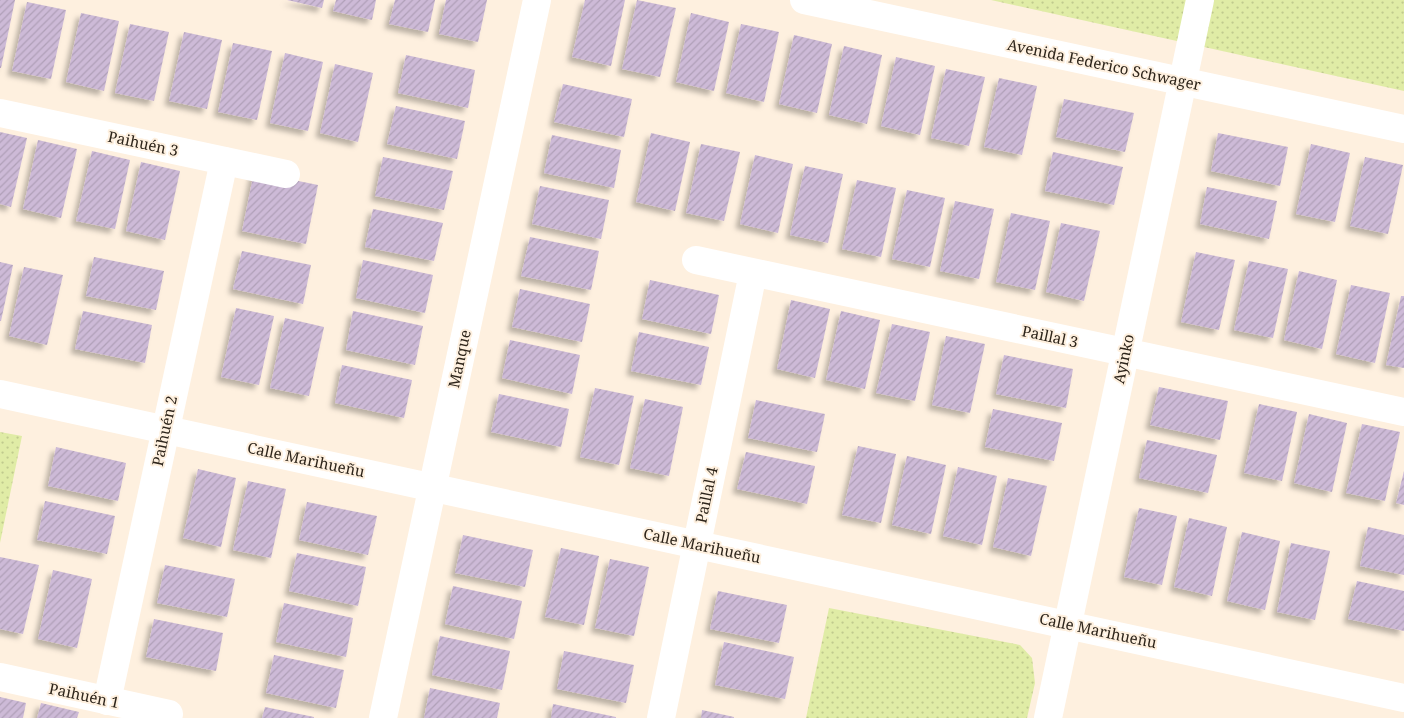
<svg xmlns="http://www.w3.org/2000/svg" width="1404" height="718" viewBox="0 0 1404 718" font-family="'Noto Serif',serif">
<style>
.grass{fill:url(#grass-dots)}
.building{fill:url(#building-hatch);filter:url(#shadow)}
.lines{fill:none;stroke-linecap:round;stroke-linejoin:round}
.minor{stroke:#fff;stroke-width:28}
.tertiary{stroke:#fff;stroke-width:28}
.labels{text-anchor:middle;stroke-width:4;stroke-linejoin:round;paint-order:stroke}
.street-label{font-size:15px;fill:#2d241a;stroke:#fef0df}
</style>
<defs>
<pattern id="grass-dots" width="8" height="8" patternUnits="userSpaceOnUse" patternTransform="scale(1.25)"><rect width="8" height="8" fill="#e0eca6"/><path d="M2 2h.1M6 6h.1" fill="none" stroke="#c0ca8e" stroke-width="1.8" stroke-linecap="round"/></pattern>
<pattern id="building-hatch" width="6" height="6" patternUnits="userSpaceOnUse" patternTransform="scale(1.25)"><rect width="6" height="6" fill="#cdbad7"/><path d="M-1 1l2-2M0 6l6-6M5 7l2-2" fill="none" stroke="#b0a0b8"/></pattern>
<filter id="shadow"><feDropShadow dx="-4.5" dy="4.5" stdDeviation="2.5" flood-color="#0004"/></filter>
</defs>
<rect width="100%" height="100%" fill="#fef0df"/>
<!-- grass -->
<g class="grass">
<polygon points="991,0 1404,0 1404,91"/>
<polygon points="0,432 22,436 0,543"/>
<polygon points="829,608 1020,645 1032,658 1035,683 1027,718 806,718"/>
</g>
<!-- building -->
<g class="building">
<polygon points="0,0 15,0 1,68 0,68"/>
<polygon points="287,0 324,0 322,8"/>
<polygon points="336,0 376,0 372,20 333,11"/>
<polygon points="395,0 435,0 428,32 389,24"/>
<polygon points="446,0 487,0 478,42 439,34"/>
<polygon points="585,0 625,0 611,66 572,57"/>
<polygon points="637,0 676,8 660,77 622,69"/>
<polygon points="27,2 66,10 51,79 12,71"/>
<polygon points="81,13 119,21 104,91 66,82"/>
<polygon points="691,13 729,22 714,91 676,82"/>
<polygon points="130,24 169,32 154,101 115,93"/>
<polygon points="741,24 779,32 764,102 726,93"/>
<polygon points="184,32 222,40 207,109 169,101"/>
<polygon points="794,35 832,44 817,113 779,104"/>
<polygon points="233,43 272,51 257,120 218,112"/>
<polygon points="844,46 882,55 867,124 829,115"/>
<polygon points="285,53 323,62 308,131 270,123"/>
<polygon points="406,55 475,70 468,108 398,93"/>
<polygon points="896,57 935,66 920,135 881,126"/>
<polygon points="335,64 373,73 358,142 320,133"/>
<polygon points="946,69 985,77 969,146 931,138"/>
<polygon points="999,78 1037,86 1022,155 984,147"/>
<polygon points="563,84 632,99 624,137 554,122"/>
<polygon points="1064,99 1134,113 1125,152 1056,137"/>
<polygon points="396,106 465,121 457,159 387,144"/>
<polygon points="0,132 27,138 11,207 0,204"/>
<polygon points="651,133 690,142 675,211 636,202"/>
<polygon points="1218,133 1288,147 1280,186 1211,171"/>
<polygon points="552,135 621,150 614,188 544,173"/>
<polygon points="38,140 77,149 61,218 23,209"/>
<polygon points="701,144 740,152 724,221 686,213"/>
<polygon points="1311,144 1350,153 1335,222 1296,214"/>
<polygon points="92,151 130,160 115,229 76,221"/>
<polygon points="1053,152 1123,167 1114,205 1045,191"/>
<polygon points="755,155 793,164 778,233 740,224"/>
<polygon points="383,157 453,171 444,210 375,196"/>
<polygon points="1365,157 1403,165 1388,234 1350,226"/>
<polygon points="141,162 180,171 165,240 126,231"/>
<polygon points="805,166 843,174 828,243 790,235"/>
<polygon points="254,172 318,185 306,244 242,231"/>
<polygon points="857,180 896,188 881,257 842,249"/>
<polygon points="540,186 609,200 601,239 532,224"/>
<polygon points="1207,187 1277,201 1269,239 1200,224"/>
<polygon points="907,190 945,198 930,267 892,259"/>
<polygon points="955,201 994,209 979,279 940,271"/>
<polygon points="373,209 443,223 434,261 365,247"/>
<polygon points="1011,213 1050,221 1035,290 996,282"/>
<polygon points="1061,223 1100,231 1084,301 1046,292"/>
<polygon points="530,237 599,251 591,290 521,276"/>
<polygon points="242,251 311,265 303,304 233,289"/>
<polygon points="1196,252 1235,260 1219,330 1181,322"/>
<polygon points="94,257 164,271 156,310 86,296"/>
<polygon points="363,260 433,275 425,313 356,298"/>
<polygon points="1249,261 1288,269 1273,338 1234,330"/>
<polygon points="0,262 13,265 1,321 0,321"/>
<polygon points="24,267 63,275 47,345 9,336"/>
<polygon points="1299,271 1337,280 1322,349 1284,340"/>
<polygon points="650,280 719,295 711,334 642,319"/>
<polygon points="1351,285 1390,293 1375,363 1336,354"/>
<polygon points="520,289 590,304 582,342 512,327"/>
<polygon points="1401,296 1404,296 1404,368 1386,365"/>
<polygon points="791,300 830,309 815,378 777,369"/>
<polygon points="236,308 274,316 259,385 221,377"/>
<polygon points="83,311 152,325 145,363 75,349"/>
<polygon points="353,311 423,326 415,365 346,350"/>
<polygon points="841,311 880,320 865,389 826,380"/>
<polygon points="285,318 324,327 309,396 270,388"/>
<polygon points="892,324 930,332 915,401 876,393"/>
<polygon points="639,332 709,347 701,385 631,371"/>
<polygon points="946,336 985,344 970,413 932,405"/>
<polygon points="510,340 580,355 572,394 502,378"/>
<polygon points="1004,355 1073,369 1066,408 996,394"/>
<polygon points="342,365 412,380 404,418 335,403"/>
<polygon points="1159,387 1228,401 1220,440 1150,425"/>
<polygon points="595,388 634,396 619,465 580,457"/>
<polygon points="499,394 569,409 561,447 491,432"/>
<polygon points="645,399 683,407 669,476 630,468"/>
<polygon points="756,400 825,414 817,452 748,438"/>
<polygon points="1259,404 1297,412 1282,481 1244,473"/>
<polygon points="993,409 1062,423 1054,461 985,447"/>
<polygon points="1309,414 1347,423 1332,492 1294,483"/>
<polygon points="1362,424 1400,432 1385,501 1346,493"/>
<polygon points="1147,440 1217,455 1208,493 1139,478"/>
<polygon points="858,446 896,454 881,523 842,515"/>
<polygon points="56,447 126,463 118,501 48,486"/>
<polygon points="746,452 815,466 807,504 737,489"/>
<polygon points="907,456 946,465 931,534 892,525"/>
<polygon points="958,467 997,476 982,545 943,536"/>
<polygon points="198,469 236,478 221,547 183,538"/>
<polygon points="1404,471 1404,505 1396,503"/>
<polygon points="1008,478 1047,486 1031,556 993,547"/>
<polygon points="248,481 286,489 271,558 233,550"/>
<polygon points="45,501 115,516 107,554 37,540"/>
<polygon points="307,502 377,516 368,555 299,540"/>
<polygon points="1139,508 1177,516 1162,585 1124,577"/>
<polygon points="1189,518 1227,527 1212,596 1174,587"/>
<polygon points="1368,527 1404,535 1404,575 1360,566"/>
<polygon points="1242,532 1280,541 1265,610 1227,601"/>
<polygon points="463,535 533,550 525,587 455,573"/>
<polygon points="1291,543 1330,551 1315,620 1277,612"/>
<polygon points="561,548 599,556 584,625 545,617"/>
<polygon points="297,553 366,567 358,606 289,591"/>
<polygon points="0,557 39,565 23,634 0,629"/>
<polygon points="610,559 649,567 634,636 595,628"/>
<polygon points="165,565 235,579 227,617 157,603"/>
<polygon points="53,570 92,579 77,648 38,639"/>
<polygon points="1357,581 1404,591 1404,631 1348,619"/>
<polygon points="453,586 522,601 514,639 445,624"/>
<polygon points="718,591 787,605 779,643 710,629"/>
<polygon points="284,603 353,618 346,657 276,642"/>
<polygon points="154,619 223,633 216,671 146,657"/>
<polygon points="440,636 510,651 502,690 432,675"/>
<polygon points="724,642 794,657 785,699 715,685"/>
<polygon points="564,651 634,665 626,703 557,689"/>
<polygon points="274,655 344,670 336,708 266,693"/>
<polygon points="430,688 500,703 497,718 424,718"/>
<polygon points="0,697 26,703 23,718 0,718"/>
<polygon points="41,703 79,712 77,718 37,718"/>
<polygon points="553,704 616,717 616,718 551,718"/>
<polygon points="265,707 314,717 314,718 262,718"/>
<polygon points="702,710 734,717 734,718 701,718"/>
</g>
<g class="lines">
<!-- minor -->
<g class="minor">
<polyline points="0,113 286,174"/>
<polyline points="696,260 1404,412"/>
<polyline points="0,394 1404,698"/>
<polyline points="0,677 169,714"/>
<polyline points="107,701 224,161"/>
<polyline points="383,718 537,0"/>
<polyline points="661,718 753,273"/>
<polyline points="1048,718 1200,0"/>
</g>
<!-- tertiary -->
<polyline class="tertiary" points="804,0 1404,129"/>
</g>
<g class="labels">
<!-- street labels -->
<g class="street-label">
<text transform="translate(1104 65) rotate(12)" y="5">Avenida Federico Schwager</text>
<text transform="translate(143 144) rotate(12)" y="5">Paihuén 3</text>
<text transform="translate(1050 337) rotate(12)" y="5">Paillal 3</text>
<text transform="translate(460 359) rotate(-78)" y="5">Manque</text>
<text transform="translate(1124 359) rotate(-78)" y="5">Ayinko</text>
<text transform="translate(165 431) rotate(-78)" y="5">Paihuén 2</text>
<text transform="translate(306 460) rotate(12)" y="5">Calle Marihueñu</text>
<text transform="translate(707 495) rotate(-78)" y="5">Paillal 4</text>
<text transform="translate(702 546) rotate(12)" y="5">Calle Marihueñu</text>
<text transform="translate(1098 631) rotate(12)" y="5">Calle Marihueñu</text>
<text transform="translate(84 696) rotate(12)" y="5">Paihuén 1</text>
</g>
</g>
</svg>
